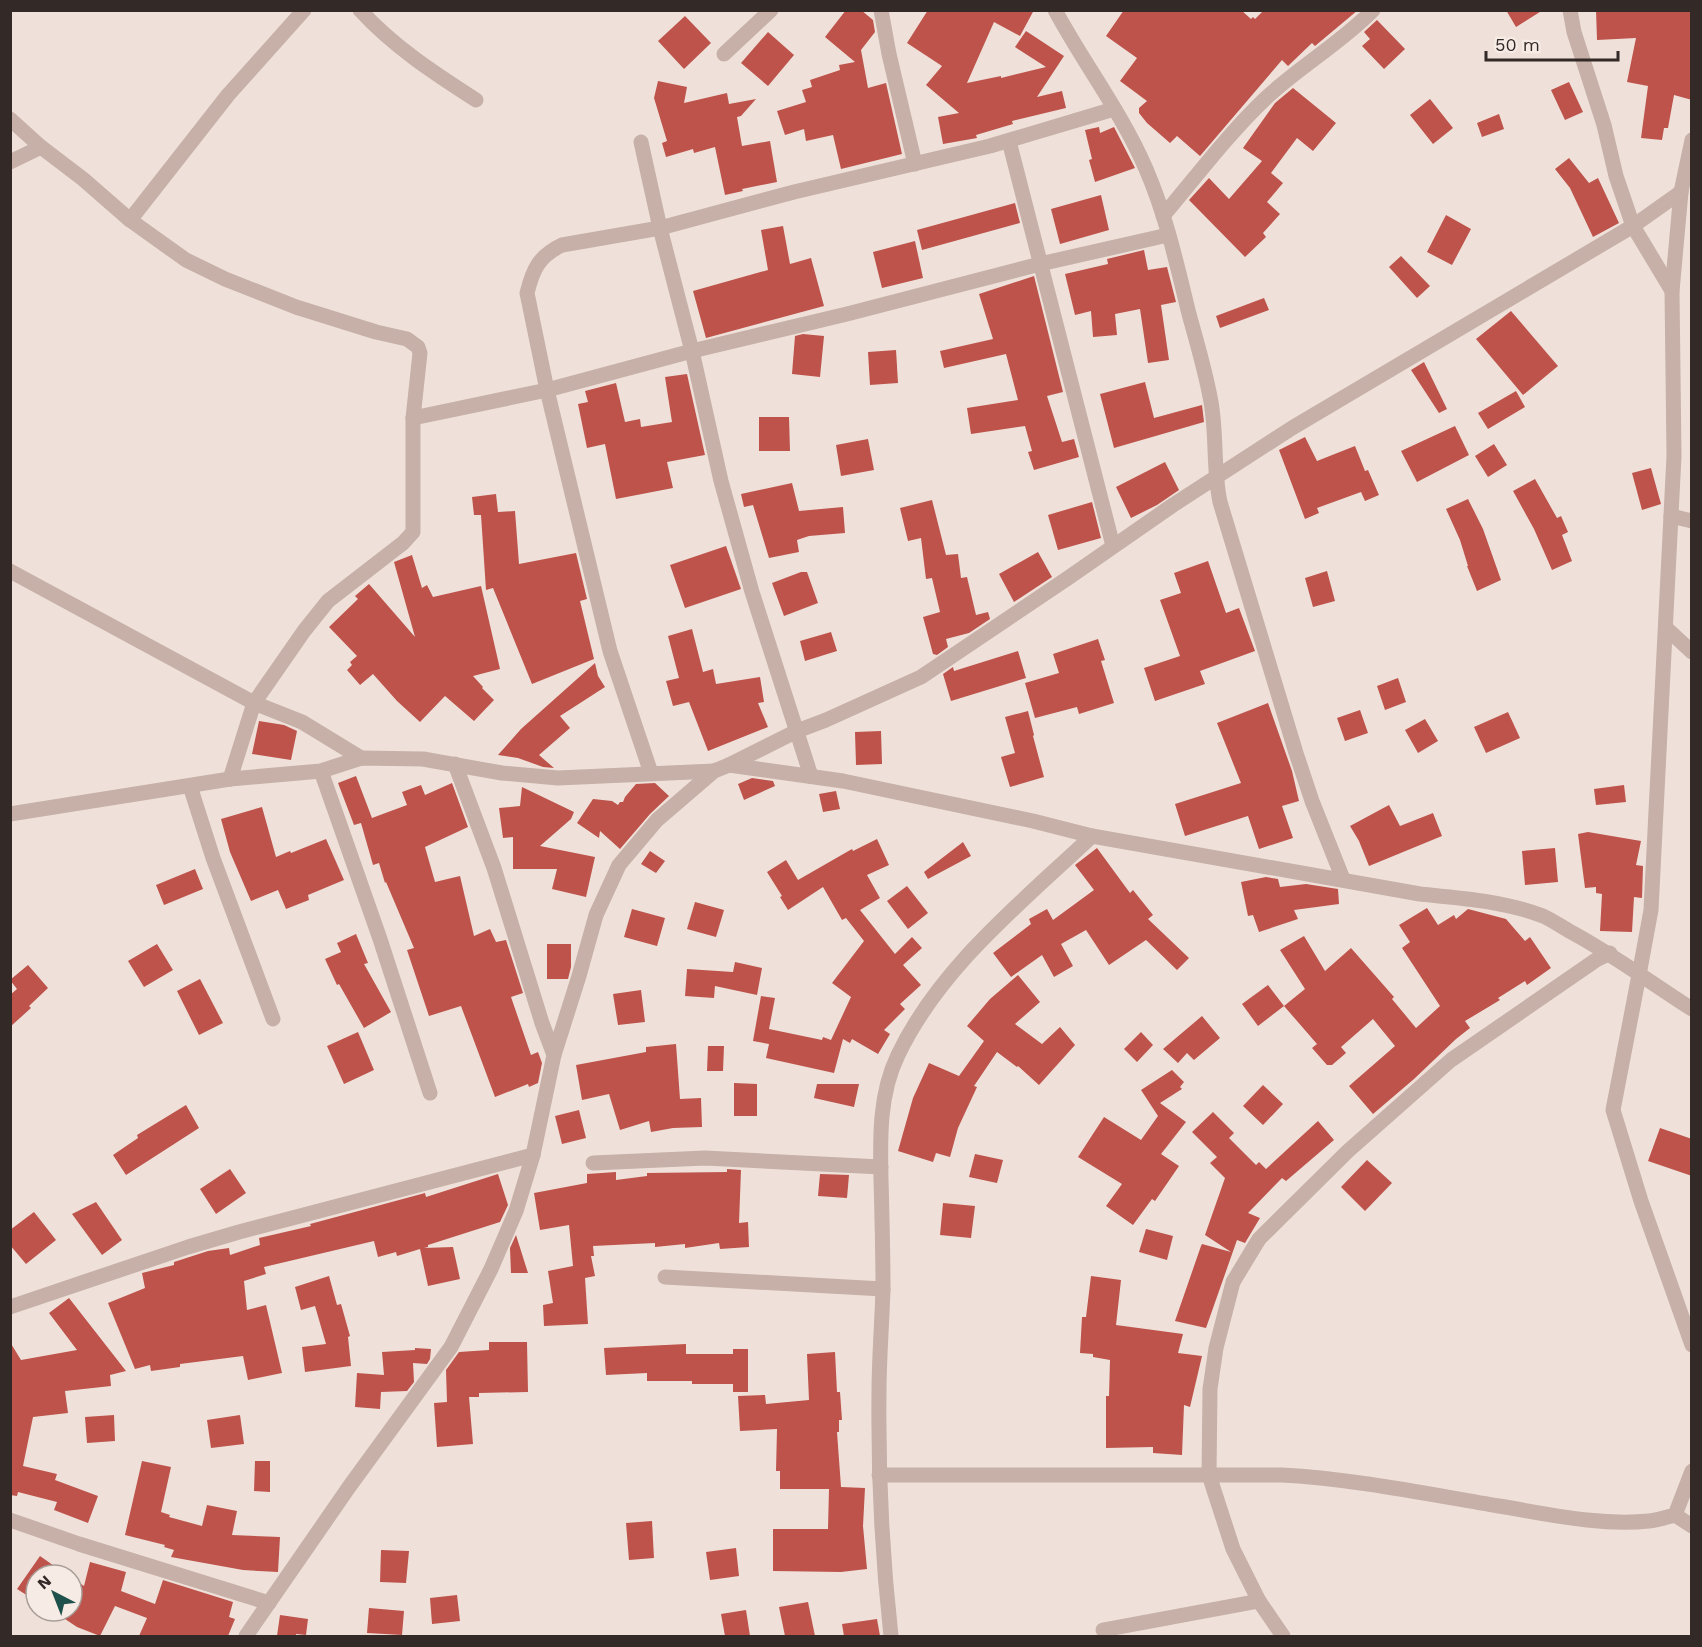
<svg xmlns="http://www.w3.org/2000/svg" width="1702" height="1647" viewBox="0 0 1702 1647" font-family="'Work Sans',sans-serif">
<style>
.building{fill:#bd534a}
.lines{fill:none;stroke-linecap:round;stroke-linejoin:round}
.minor{stroke:#c6b0a7;stroke-width:15}
.tertiary{stroke:#c6b0a7;stroke-width:15}
</style>
<rect width="100%" height="100%" fill="#efe1da"/>
<!-- building -->
<g class="building">
<polygon points="846,10 861,10 873,20 875,32 861,50 868,88 886,83 902,154 841,169 833,135 806,141 804,129 785,135 777,111 806,102 802,90 812,87 810,80 840,70 839,65 855,62 825,37"/>
<polygon points="928,10 1034,10 1020,36 994,22 967,83 1001,76 1001,78 1046,67 1015,47 1026,31 1064,56 1037,97 1062,91 1066,108 1012,121 1013,124 976,135 977,138 943,144 938,117 959,113 926,85 942,66 907,43"/>
<polygon points="1124,10 1241,10 1251,19 1253,17 1255,19 1264,10 1358,10 1315,46 1312,43 1288,66 1282,60 1200,156 1177,136 1170,143 1147,123 1139,113 1139,108 1147,101 1120,81 1137,58 1106,36"/>
<polygon points="1506,10 1543,10 1516,27"/>
<polygon points="1596,10 1692,10 1692,100 1674,95 1668,128 1664,128 1662,140 1641,138 1648,86 1627,82 1636,38 1597,40"/>
<polygon points="685,16 711,43 684,69 658,41"/>
<polygon points="1377,20 1405,49 1384,69 1362,46 1370,39 1364,32"/>
<polygon points="768,32 794,55 768,86 741,63"/>
<polygon points="658,81 687,87 684,103 727,93 729,104 756,99 741,116 737,117 742,146 770,141 777,182 742,189 743,191 725,195 715,147 694,153 693,149 666,157 662,143 667,141 654,98"/>
<polygon points="1569,82 1583,112 1565,120 1551,90"/>
<polygon points="1293,88 1336,123 1313,151 1297,138 1271,173 1283,183 1267,202 1280,214 1263,233 1266,237 1245,257 1189,200 1209,178 1229,199 1262,161 1243,148 1275,103"/>
<polygon points="1430,99 1453,128 1433,144 1410,115"/>
<polygon points="1499,114 1504,129 1482,137 1477,123"/>
<polygon points="1099,127 1100,133 1114,127 1135,168 1095,182 1089,160 1092,159 1085,130"/>
<polygon points="1569,158 1589,183 1598,178 1619,223 1593,237 1570,188 1555,169"/>
<polygon points="1101,195 1109,230 1060,244 1051,209"/>
<polygon points="1015,203 1020,223 922,250 917,230"/>
<polygon points="1446,215 1471,229 1452,265 1427,252"/>
<polygon points="783,226 790,264 811,258 824,306 706,338 693,291 768,270 761,230"/>
<polygon points="915,241 923,278 882,288 873,252"/>
<polygon points="1144,250 1148,270 1167,267 1176,302 1161,305 1169,360 1148,363 1140,309 1115,314 1117,335 1093,337 1091,311 1075,315 1065,274 1108,264 1107,259"/>
<polygon points="1401,256 1430,286 1417,298 1389,267"/>
<polygon points="1034,276 1063,392 1047,396 1062,442 1074,439 1079,457 1034,470 1028,452 1032,451 1025,426 971,434 967,408 1018,400 1006,354 944,368 940,351 993,339 979,294"/>
<polygon points="1264,298 1269,310 1220,328 1216,316"/>
<polygon points="1511,311 1558,366 1523,395 1476,339"/>
<polygon points="803,334 824,336 820,377 792,374 795,336"/>
<polygon points="896,350 898,383 870,385 868,352"/>
<polygon points="1424,362 1447,409 1439,413 1411,370"/>
<polygon points="687,374 705,455 667,462 673,488 616,499 605,444 587,448 578,404 588,402 585,391 616,383 625,422 640,419 641,427 672,422 665,377"/>
<polygon points="1145,382 1154,418 1202,405 1204,422 1114,448 1100,394"/>
<polygon points="1516,391 1525,407 1488,429 1478,413"/>
<polygon points="759,417 789,417 790,451 759,451"/>
<polygon points="1455,426 1469,455 1417,482 1401,451"/>
<polygon points="1305,437 1317,461 1355,446 1365,471 1368,470 1379,495 1365,501 1361,492 1317,508 1319,513 1305,519 1279,450"/>
<polygon points="868,439 874,470 841,476 836,445"/>
<polygon points="1494,444 1507,465 1488,477 1475,456"/>
<polygon points="1165,462 1179,490 1157,505 1131,518 1116,487"/>
<polygon points="1651,468 1661,504 1642,510 1632,473"/>
<polygon points="1535,479 1557,518 1561,516 1568,532 1562,535 1572,561 1552,570 1534,529 1513,491"/>
<polygon points="792,483 799,511 843,507 845,533 809,536 797,540 799,552 769,558 753,505 744,507 741,494"/>
<polygon points="496,494 498,512 515,511 519,564 576,553 587,599 580,601 594,659 532,684 493,588 486,590 481,515 474,515 472,497"/>
<polygon points="1468,499 1483,529 1501,580 1477,591 1467,566 1468,566 1460,540 1446,509"/>
<polygon points="932,500 946,555 958,554 961,578 967,577 976,615 988,612 990,619 969,633 946,639 948,647 937,655 933,654 923,617 940,612 932,578 926,579 921,538 908,541 900,508"/>
<polygon points="1092,502 1101,538 1058,550 1048,515"/>
<polygon points="726,546 741,589 685,608 670,565"/>
<polygon points="1038,552 1052,577 1014,602 999,574"/>
<polygon points="412,555 422,588 427,585 433,597 481,586 500,669 473,676 483,687 482,688 494,700 474,721 445,696 420,722 397,701 373,674 360,685 347,670 352,665 350,662 357,656 329,627 358,599 355,596 369,584 415,637 394,562"/>
<polygon points="1208,561 1226,613 1239,608 1255,651 1200,671 1205,684 1155,701 1144,668 1180,656 1160,600 1181,593 1174,573"/>
<polygon points="1327,571 1335,601 1313,607 1305,578"/>
<polygon points="801,572 807,572 818,603 784,616 772,583"/>
<polygon points="692,629 703,672 713,669 716,684 760,677 764,702 758,703 768,727 708,751 689,702 673,706 666,681 679,678 668,636"/>
<polygon points="831,632 837,651 805,661 800,641"/>
<polygon points="1098,639 1105,660 1101,661 1114,703 1079,714 1077,707 1035,718 1025,683 1059,673 1053,654"/>
<polygon points="1018,651 1026,678 951,701 943,674 953,667 954,671"/>
<polygon points="595,663 598,676 605,687 560,716 570,728 539,755 554,768 543,767 518,758 498,755 521,729"/>
<polygon points="1398,678 1406,702 1385,710 1377,686"/>
<polygon points="1268,703 1292,771 1299,801 1282,806 1293,838 1259,849 1248,816 1185,836 1175,804 1241,783 1217,723"/>
<polygon points="1360,710 1368,733 1345,741 1337,718"/>
<polygon points="1028,711 1034,735 1033,736 1044,777 1010,787 1001,757 1015,753 1005,717"/>
<polygon points="1508,712 1520,738 1486,753 1474,727"/>
<polygon points="1425,719 1438,741 1418,753 1405,730"/>
<polygon points="259,721 284,725 297,731 291,760 252,754"/>
<polygon points="881,731 882,764 856,765 855,732"/>
<polygon points="356,776 372,818 407,805 402,792 421,785 425,795 452,783 468,827 425,847 435,882 460,876 474,936 490,929 496,942 506,940 523,993 511,997 531,1055 538,1052 542,1063 538,1083 529,1087 528,1084 495,1097 461,1006 429,1016 407,950 414,948 386,882 385,883 379,863 373,865 361,823 354,825 338,783"/>
<polygon points="752,778 773,781 775,786 744,800 738,784"/>
<polygon points="655,783 669,796 650,814 620,849 600,831 599,838 577,823 593,799 612,801 618,805 620,802 623,802 625,797 636,784"/>
<polygon points="1624,785 1626,802 1596,805 1594,789"/>
<polygon points="522,787 574,812 571,819 540,846 595,857 586,897 552,889 557,869 513,869 513,837 503,838 499,808 520,806"/>
<polygon points="836,791 840,809 823,812 819,794"/>
<polygon points="1389,805 1400,826 1433,813 1442,836 1369,866 1359,841 1350,826"/>
<polygon points="262,807 276,857 290,851 291,853 326,839 344,880 308,895 309,900 286,909 278,890 251,901 230,852 221,819"/>
<polygon points="1588,832 1641,841 1636,865 1643,866 1642,898 1634,897 1632,932 1600,931 1602,894 1596,893 1596,887 1585,888 1578,834"/>
<polygon points="877,839 889,865 867,875 880,898 860,910 895,954 912,937 922,948 903,965 921,985 900,1004 905,1009 884,1030 890,1034 878,1054 852,1039 850,1043 843,1039 834,1073 766,1058 769,1044 753,1041 761,996 775,998 769,1029 822,1040 823,1037 831,1040 851,997 832,983 864,941 846,918 842,920 823,887 788,910 780,897 782,896 767,872 786,860 798,880 852,849 853,851"/>
<polygon points="963,842 971,856 928,879 924,872"/>
<polygon points="1097,848 1130,893 1133,890 1153,915 1148,919 1189,958 1177,970 1146,940 1109,965 1086,930 1061,944 1073,966 1054,977 1042,955 1011,977 993,953 1031,924 1029,919 1047,909 1053,920 1094,890 1075,865"/>
<polygon points="1555,848 1558,882 1525,885 1522,851"/>
<polygon points="650,851 665,861 656,873 641,864"/>
<polygon points="195,869 203,889 164,905 156,885"/>
<polygon points="1266,877 1278,879 1280,887 1306,884 1338,889 1339,904 1294,910 1298,919 1259,932 1253,915 1248,916 1241,882"/>
<polygon points="907,886 928,913 908,929 887,901"/>
<polygon points="695,902 724,910 716,937 687,929"/>
<polygon points="1427,908 1438,925 1454,915 1456,919 1468,909 1506,919 1525,941 1530,937 1551,968 1527,985 1525,981 1498,998 1500,1000 1465,1021 1470,1028 1456,1039 1414,1079 1373,1114 1349,1086 1395,1046 1373,1019 1341,1047 1346,1053 1332,1065 1327,1065 1312,1048 1317,1044 1284,1006 1305,989 1280,950 1304,936 1325,971 1351,948 1394,997 1392,999 1416,1028 1440,1006 1402,948 1410,942 1399,925"/>
<polygon points="632,909 665,918 657,946 624,937"/>
<polygon points="356,934 368,963 364,964 391,1012 364,1028 339,984 337,985 325,959 341,952 337,943"/>
<polygon points="157,944 173,970 144,987 128,961"/>
<polygon points="547,944 571,944 571,967 568,979 547,979"/>
<polygon points="735,962 762,968 757,995 715,986 714,998 685,996 687,969 733,972"/>
<polygon points="28,965 48,988 29,1006 31,1008 10,1027 10,995 17,989 10,980"/>
<polygon points="1018,975 1040,1002 1015,1024 1042,1044 1060,1027 1075,1045 1039,1085 1018,1066 1017,1067 997,1052 974,1086 977,1087 958,1128 950,1157 936,1153 933,1162 898,1151 913,1098 929,1063 959,1076 984,1041 967,1026 990,999"/>
<polygon points="200,979 223,1023 199,1035 177,991"/>
<polygon points="1268,985 1284,1006 1258,1026 1242,1004"/>
<polygon points="641,990 645,1022 618,1025 613,994"/>
<polygon points="1202,1016 1220,1038 1194,1060 1187,1053 1178,1063 1163,1049"/>
<polygon points="358,1032 374,1070 344,1084 327,1046"/>
<polygon points="1141,1032 1153,1045 1137,1062 1124,1049"/>
<polygon points="676,1044 680,1099 701,1098 702,1127 673,1128 651,1132 649,1121 620,1130 609,1094 582,1100 576,1065 646,1052 646,1047"/>
<polygon points="708,1046 724,1046 723,1071 707,1071"/>
<polygon points="1172,1070 1184,1082 1180,1087 1182,1089 1160,1103 1186,1122 1161,1154 1179,1166 1155,1201 1152,1199 1133,1225 1106,1206 1122,1184 1078,1157 1104,1117 1141,1140 1158,1116 1141,1090"/>
<polygon points="734,1083 757,1084 757,1116 734,1116"/>
<polygon points="817,1084 859,1084 854,1107 814,1098"/>
<polygon points="1263,1085 1283,1104 1263,1125 1243,1106"/>
<polygon points="186,1105 199,1128 126,1175 113,1155 138,1138 137,1135"/>
<polygon points="579,1110 586,1138 562,1144 555,1116"/>
<polygon points="1213,1112 1234,1133 1229,1138 1256,1165 1259,1162 1266,1169 1318,1121 1334,1140 1286,1181 1282,1178 1248,1213 1260,1218 1245,1243 1237,1240 1206,1328 1175,1321 1201,1246 1202,1244 1231,1252 1205,1235 1225,1178 1210,1163 1217,1157 1192,1132"/>
<polygon points="1660,1128 1692,1139 1692,1176 1648,1161"/>
<polygon points="975,1154 1003,1160 997,1183 969,1177"/>
<polygon points="1367,1160 1392,1183 1365,1211 1341,1187"/>
<polygon points="230,1169 246,1193 216,1214 200,1189"/>
<polygon points="727,1169 741,1170 739,1223 748,1222 749,1247 720,1249 719,1243 685,1248 685,1244 655,1247 655,1243 593,1246 594,1256 591,1256 595,1276 585,1278 588,1324 544,1326 543,1305 553,1303 548,1271 573,1266 569,1225 540,1230 534,1193 587,1183 587,1174 616,1172 616,1180 647,1176 647,1173 727,1172"/>
<polygon points="498,1174 508,1205 500,1222 428,1245 428,1247 424,1248 453,1247 460,1279 428,1286 420,1249 397,1256 396,1252 378,1257 374,1241 264,1267 266,1274 244,1281 247,1310 266,1305 282,1373 248,1380 243,1356 180,1364 180,1367 151,1371 150,1365 135,1369 108,1303 145,1288 142,1273 174,1265 174,1262 208,1251 229,1248 230,1255 260,1245 259,1238 311,1226 310,1224 351,1213 425,1193 426,1197"/>
<polygon points="820,1174 849,1175 847,1198 818,1196"/>
<polygon points="96,1202 122,1240 102,1255 72,1214"/>
<polygon points="943,1203 975,1206 971,1238 940,1235"/>
<polygon points="34,1212 56,1240 26,1264 10,1245 10,1230"/>
<polygon points="1146,1229 1173,1236 1167,1260 1139,1252"/>
<polygon points="516,1235 528,1273 511,1273 510,1248"/>
<polygon points="329,1276 337,1305 341,1304 350,1336 348,1337 351,1366 305,1372 302,1347 326,1344 315,1306 301,1310 295,1287"/>
<polygon points="1091,1276 1121,1280 1116,1325 1183,1334 1178,1353 1202,1356 1190,1407 1184,1405 1182,1455 1153,1453 1153,1447 1106,1448 1106,1396 1109,1396 1110,1360 1093,1357 1093,1354 1080,1353 1082,1317 1086,1317"/>
<polygon points="69,1298 126,1371 110,1375 111,1386 65,1391 68,1413 33,1417 23,1466 57,1474 55,1480 98,1496 88,1523 54,1510 57,1502 18,1492 17,1496 10,1495 10,1342 21,1360 77,1350 49,1313"/>
<polygon points="489,1342 527,1342 528,1392 479,1393 479,1397 469,1397 473,1444 437,1447 434,1403 447,1402 446,1370 459,1352 489,1350"/>
<polygon points="686,1344 686,1354 733,1354 733,1349 748,1349 748,1392 733,1392 733,1384 692,1384 692,1381 647,1381 647,1373 606,1375 604,1348"/>
<polygon points="415,1348 431,1349 430,1359 427,1364 413,1363 414,1382 407,1391 381,1392 380,1409 355,1407 357,1373 384,1375 382,1352 415,1350"/>
<polygon points="835,1352 837,1392 840,1392 842,1420 839,1420 839,1432 837,1432 841,1487 865,1488 863,1526 867,1569 841,1572 773,1571 773,1529 828,1529 829,1489 780,1489 780,1471 776,1471 777,1429 740,1431 738,1396 765,1395 766,1404 809,1400 807,1354"/>
<polygon points="114,1415 115,1441 87,1443 85,1417"/>
<polygon points="240,1415 244,1444 211,1448 207,1420"/>
<polygon points="142,1461 171,1467 161,1512 170,1515 169,1517 202,1526 207,1505 237,1511 232,1535 280,1537 278,1572 243,1570 171,1557 174,1550 164,1547 165,1545 125,1535"/>
<polygon points="255,1461 270,1461 270,1492 254,1491"/>
<polygon points="652,1521 654,1558 629,1560 626,1523"/>
<polygon points="736,1548 739,1576 710,1580 706,1552"/>
<polygon points="381,1550 409,1551 406,1583 380,1582"/>
<polygon points="40,1556 67,1575 36,1575 36,1601 17,1589"/>
<polygon points="90,1562 126,1572 121,1591 155,1604 163,1580 233,1602 229,1617 235,1619 228,1636 139,1636 147,1618 115,1606 100,1636 77,1627 53,1611 72,1611 72,1578 84,1586"/>
<polygon points="457,1595 460,1621 432,1624 430,1598"/>
<polygon points="808,1602 815,1636 785,1636 779,1607"/>
<polygon points="369,1608 404,1611 402,1635 367,1633"/>
<polygon points="746,1610 750,1636 725,1636 721,1614"/>
<polygon points="280,1615 308,1619 306,1635 296,1634 296,1636 277,1636"/>
<polygon points="877,1619 880,1636 844,1636 842,1624"/>
</g>
<g class="lines">
<!-- minor -->
<g class="minor">
<path d="M360 10C394 47 434 73 476 100"/>
<polyline points="881,10 889,54 915,164"/>
<path d="M1055 10C1084 64 1122 113 1146 169 1166 215 1177 265 1189 314 1197 343 1206 373 1211 402 1217 436 1213 469 1220 502L1296 753 1312 801 1343 879"/>
<polyline points="724,54 771,10"/>
<polyline points="10,119 41,147 83,179 130,220 186,260 225,279 296,307 376,332 407,339 418,347 420,353 413,418 413,532 403,543 328,601 304,631 254,703 230,779"/>
<polyline points="1009,141 1113,546"/>
<polyline points="641,142 660,228 692,351 721,481 752,592 811,776"/>
<polyline points="10,162 41,147"/>
<path d="M1163 216C1196 177 1228 134 1266 98 1300 66 1341 43 1373 10"/>
<polyline points="130,220 228,95 304,10"/>
<polyline points="1672,291 1681,192 1692,140"/>
<polyline points="413,418 547,390 692,351 847,314 1040,264 1168,235"/>
<polyline points="1671,516 1692,521"/>
<polyline points="10,571 254,703 302,722 361,758"/>
<polyline points="1666,628 1692,652"/>
<polyline points="455,764 494,868 542,1023 554,1055"/>
<polyline points="729,765 797,731 826,720 921,677 1068,578 1173,505 1292,428 1633,226 1681,192"/>
<polyline points="321,771 380,939 430,1093"/>
<path d="M651 773 610 651 547 390 527 293C533 269 539 256 562 245L660 228 794 192 990 146 1114 109"/>
<polyline points="190,786 213,858 273,1019"/>
<polyline points="1639,975 1613,1110 1641,1201 1692,1345"/>
<polyline points="593,1163 705,1158 881,1167"/>
<polyline points="665,1277 883,1289"/>
<polyline points="10,1307 188,1247 239,1232 533,1155"/>
<path d="M879 1475H1282C1355 1479 1427 1494 1499 1506 1548 1514 1599 1526 1649 1521 1658 1520 1667 1517 1675 1515L1692 1471"/>
<polyline points="1675,1515 1692,1526"/>
<polyline points="10,1520 79,1544 269,1603"/>
<polyline points="1103,1630 1259,1601"/>
<path d="M891 1636C882 1555 878 1474 879 1393 879 1358 882 1323 883 1289 883 1252 882 1216 881 1180 880 1138 879 1094 898 1055 940 967 1022 902 1092 836"/>
<polyline points="1283,1636 1259,1601 1233,1549 1209,1475 1210,1389 1216,1348 1233,1282 1259,1239 1348,1151 1451,1060 1596,960 1610,953"/>
</g>
<!-- tertiary -->
<g class="tertiary">
<polyline points="1570,10 1574,32 1604,125 1616,176 1633,226 1672,291 1674,456 1651,910 1639,975"/>
<polyline points="10,814 230,779 321,771 361,758 423,759 502,773 558,778 714,771"/>
<path d="M246 1636 349 1487 451 1347 491 1269 516 1211 533 1155 554 1055 579 976 596 915 619 865 657 820 714 771 729 765 843 781 1033 821 1092 836 1420 894C1460 898 1504 901 1543 916 1552 920 1562 927 1571 932 1614 955 1651 983 1692 1009"/>
</g>
</g>
<!-- border -->
<rect width="1702" height="1647" fill="none" stroke="#332927" stroke-width="24"/>
<!-- north arrow -->
<g transform="translate(54 1593) rotate(318)"><circle r="28" fill="#f7ece5" stroke="#a99e99" stroke-width="1.5"/>
<path d="M0-4.5L10 22L0 15L-10 22Z" fill="#1f514c"/>
<text y="-9" font-size="16" font-weight="bold" text-anchor="middle" fill="#332927">N</text>
</g>
<!-- scale -->
<path d="M1486 51v9h132v-9" fill="none" stroke="#332927" stroke-width="3"/>
<text x="1495" y="51" font-size="18" fill="#332927" stroke="#f7ece5" stroke-width="4.5" paint-order="stroke">50 m</text>
</svg>
